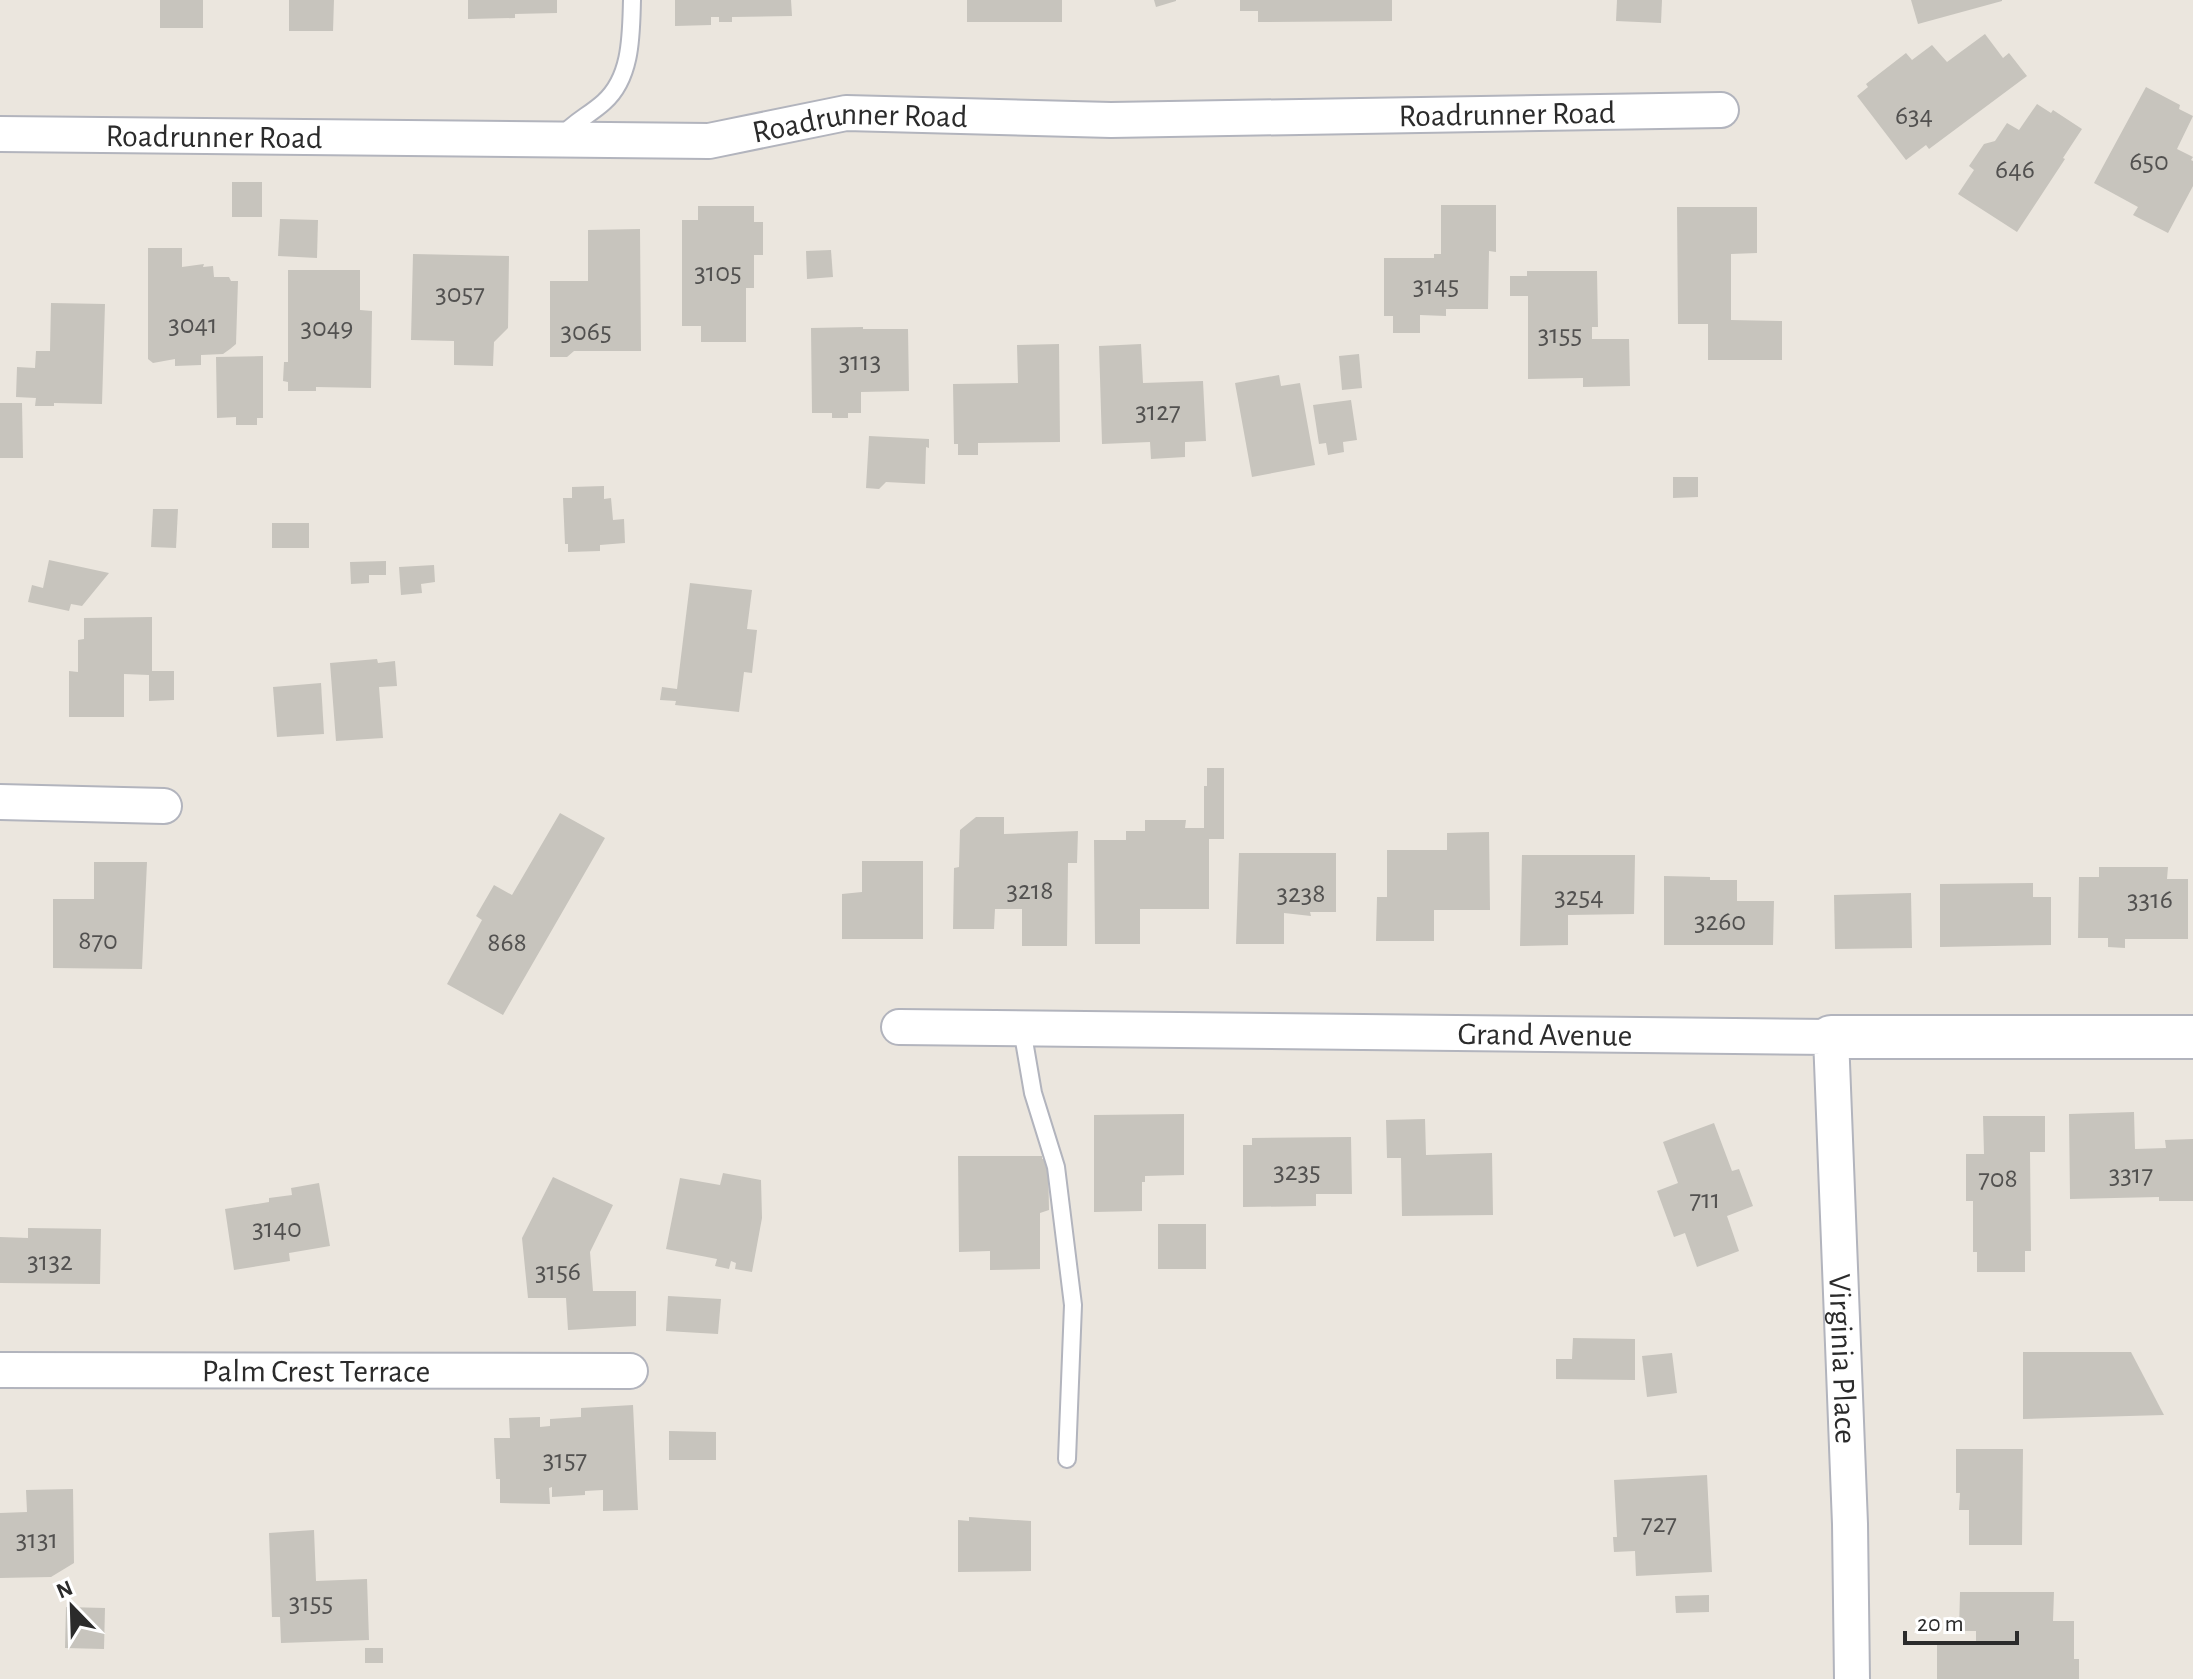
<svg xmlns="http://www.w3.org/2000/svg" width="2193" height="1679" viewBox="0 0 2193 1679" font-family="'Alegreya Sans',sans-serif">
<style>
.building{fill:#c7c4bd}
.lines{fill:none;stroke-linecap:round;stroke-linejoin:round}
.service-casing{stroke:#b2b4bd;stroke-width:20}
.minor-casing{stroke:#b2b4bd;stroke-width:38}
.tertiary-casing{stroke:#b2b4bd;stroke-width:46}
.service{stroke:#fff;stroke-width:16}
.minor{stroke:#fff;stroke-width:34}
.tertiary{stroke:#fff;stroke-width:42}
.labels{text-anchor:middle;stroke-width:7;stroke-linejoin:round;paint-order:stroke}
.number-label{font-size:28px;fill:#525150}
.street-label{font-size:32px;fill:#2b2b2b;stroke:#fff}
</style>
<rect width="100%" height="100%" fill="#ebe6de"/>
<!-- building -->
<g class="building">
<rect x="160" y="0" width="43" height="28"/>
<polygon points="289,0 334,0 333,31 289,31"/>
<polygon points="468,0 557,0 557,13 515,14 515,18 468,19"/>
<polygon points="675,0 791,0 792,16 732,17 732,22 719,22 719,17 711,17 711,25 675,26"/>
<rect x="967" y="0" width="95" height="22"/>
<polygon points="1154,0 1176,0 1176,1 1156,7"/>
<polygon points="1240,0 1392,0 1392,21 1258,22 1258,11 1240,11"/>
<polygon points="1617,0 1662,0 1661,23 1616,21"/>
<polygon points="1911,0 2002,0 2002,1 1918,24"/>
<polygon points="1985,34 2003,58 2009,53 2027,76 1929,149 1926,145 1906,160 1857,96 1868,87 1866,84 1906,53 1912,60 1932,45 1947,62"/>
<polygon points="2146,87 2180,105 2179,109 2193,116 2177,149 2193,157 2191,160 2193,161 2193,186 2168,233 2133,215 2138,207 2094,183"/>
<polygon points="2037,104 2051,113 2053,110 2082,129 2063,158 2065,159 2017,232 1958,194 1974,170 1969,166 1984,144 1995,141 2007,123 2019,130"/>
<rect x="232" y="182" width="30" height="35"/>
<polygon points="1441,205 1496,205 1496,252 1489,251 1488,309 1446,309 1446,316 1420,315 1420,333 1393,333 1393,316 1384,316 1384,258 1434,258 1434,254 1441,254"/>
<polygon points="698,206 754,206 754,222 763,222 763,255 754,255 754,288 746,288 746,342 701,342 701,326 682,326 682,220 698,220"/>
<polygon points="1677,207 1757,207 1757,253 1731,254 1731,320 1782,321 1782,360 1708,360 1708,324 1678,324"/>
<polygon points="280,219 318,220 317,258 278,256"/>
<polygon points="640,229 641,351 574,351 567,357 550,357 550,281 588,281 588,230"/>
<polygon points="148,248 182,248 182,267 204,264 203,267 213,266 214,277 229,277 231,281 238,281 236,344 230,349 223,354 201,355 201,365 175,366 175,359 153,363 148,359"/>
<polygon points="831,250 833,277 807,279 806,251"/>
<polygon points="413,254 509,256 508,328 494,342 493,366 454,365 454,341 411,340"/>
<polygon points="288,270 360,270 360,310 372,311 371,388 316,387 316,391 288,391 288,382 283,381 284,362 288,362"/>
<polygon points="1527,271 1597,271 1598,327 1592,327 1592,339 1629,339 1630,386 1583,387 1583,378 1528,379 1528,296 1510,296 1510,276 1527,276"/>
<polygon points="51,303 105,304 102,404 54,403 54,406 35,406 36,398 16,397 17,367 35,368 36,351 50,351"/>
<polygon points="863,327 863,329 908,329 909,391 861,392 861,413 848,413 848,418 832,418 832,413 812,413 811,328"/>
<polygon points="1059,344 1060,442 978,443 978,455 958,455 958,444 954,444 953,384 1018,383 1017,345"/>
<polygon points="1141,344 1143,383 1203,381 1206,441 1185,442 1185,457 1151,459 1150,442 1102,444 1099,346"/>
<polygon points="1359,354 1362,388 1342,390 1339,356"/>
<polygon points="263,356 263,418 257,418 257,425 236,425 236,417 217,418 216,357"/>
<polygon points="1279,375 1281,386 1300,383 1315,465 1252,477 1235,383"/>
<polygon points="1351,400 1357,440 1343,442 1344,452 1328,455 1326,443 1319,444 1313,405"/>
<polygon points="0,403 22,403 23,458 0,458"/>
<polygon points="869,436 929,439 929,448 926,447 925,484 886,482 879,489 866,488"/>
<polygon points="1673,477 1698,477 1698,497 1673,498"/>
<polygon points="604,486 604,499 611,498 613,520 624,519 625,543 600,545 600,551 568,552 568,544 565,544 563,498 572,498 572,487"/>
<polygon points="153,509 178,509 176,548 151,547"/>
<rect x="272" y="523" width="37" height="25"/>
<polygon points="49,560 109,573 82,606 71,604 69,611 28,602 32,585 43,588"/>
<polygon points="386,561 386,575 369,575 369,583 351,584 350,562"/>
<polygon points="434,565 435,582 421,584 422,593 401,595 399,567"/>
<polygon points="690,583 752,590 747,629 757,630 752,673 744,672 739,712 675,705 676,701 660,700 662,687 677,689"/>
<polygon points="152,617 152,671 174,671 174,700 149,701 149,675 124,674 124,717 69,717 69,671 78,672 78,640 84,639 84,618"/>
<polygon points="377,659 378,663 395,661 397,686 379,687 383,738 336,741 330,663"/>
<polygon points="321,683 324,734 277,737 273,687"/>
<polygon points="1207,768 1224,768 1224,839 1209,839 1209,909 1140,909 1140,944 1095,944 1094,840 1126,840 1126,831 1145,831 1145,820 1186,820 1185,828 1204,828 1204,786 1207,786"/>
<polygon points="560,813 605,838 503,1015 447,984 482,920 476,916 494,885 512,895"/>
<polygon points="976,817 1004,817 1004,834 1078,831 1077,863 1068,863 1067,946 1022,946 1022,909 995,909 994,929 953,929 954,868 959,867 960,830"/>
<polygon points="1489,832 1490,910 1434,910 1434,941 1376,941 1377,897 1387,897 1387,850 1447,850 1447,833"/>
<polygon points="1239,853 1336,853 1336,912 1310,912 1311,916 1284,913 1284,944 1236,944"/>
<polygon points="1522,855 1635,855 1634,914 1568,915 1568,945 1520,946"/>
<polygon points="862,861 923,861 923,939 842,939 842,894 862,892"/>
<polygon points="94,862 147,862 142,969 53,968 53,899 94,899"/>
<polygon points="2099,867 2168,867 2167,879 2188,879 2188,939 2125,939 2125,948 2108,947 2108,938 2078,938 2079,877 2099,877"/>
<polygon points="1664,876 1710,877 1710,880 1737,880 1737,901 1774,901 1773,945 1664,945"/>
<polygon points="2033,883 2033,897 2051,897 2051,945 1940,947 1940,884"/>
<polygon points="1911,893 1912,948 1835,949 1834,895"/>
<polygon points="2134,1112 2135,1149 2166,1148 2165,1140 2193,1139 2193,1201 2159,1201 2159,1197 2070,1199 2069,1114"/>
<polygon points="1184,1114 1184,1175 1145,1176 1145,1182 1142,1182 1142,1211 1094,1212 1094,1115"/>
<polygon points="1983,1116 2045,1116 2045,1152 2030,1152 2031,1251 2025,1251 2025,1272 1977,1272 1977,1252 1973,1252 1973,1201 1966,1201 1966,1154 1984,1154"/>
<polygon points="1425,1119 1426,1155 1492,1153 1493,1215 1402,1216 1401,1158 1387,1158 1386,1120"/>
<polygon points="1714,1123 1732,1171 1739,1169 1753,1206 1727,1216 1739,1251 1697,1267 1685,1233 1674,1237 1657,1191 1678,1183 1663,1142"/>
<polygon points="1351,1137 1352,1194 1316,1194 1316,1206 1243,1207 1243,1145 1252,1145 1252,1138"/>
<polygon points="958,1156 1042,1156 1042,1159 1048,1159 1049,1210 1040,1213 1040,1269 990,1270 990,1251 959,1252"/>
<polygon points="723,1173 761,1180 762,1218 752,1272 735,1269 736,1263 731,1261 729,1269 715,1266 717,1259 666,1249 680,1178 720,1185"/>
<polygon points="553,1177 613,1205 590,1252 593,1291 636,1291 636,1326 568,1330 566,1298 528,1298 522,1238"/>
<polygon points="319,1183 330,1246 289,1253 290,1261 234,1270 225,1209 269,1202 269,1198 292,1195 291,1188"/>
<rect x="1158" y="1224" width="48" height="45"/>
<polygon points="28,1228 101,1229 100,1284 0,1283 0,1237 28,1238"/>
<polygon points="668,1296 721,1299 718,1334 666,1331"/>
<polygon points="1573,1338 1635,1339 1635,1380 1556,1379 1556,1359 1572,1359"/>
<polygon points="2023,1352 2131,1352 2164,1415 2023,1419"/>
<polygon points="1672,1353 1677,1393 1647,1397 1642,1356"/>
<polygon points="633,1405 638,1510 603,1511 603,1490 585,1491 585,1495 552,1497 552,1487 549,1488 550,1504 500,1503 500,1479 496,1479 494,1438 510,1438 509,1418 540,1417 540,1427 550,1426 550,1419 581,1417 581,1408"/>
<polygon points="669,1431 716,1432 716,1460 669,1460"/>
<polygon points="1956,1449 2023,1449 2022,1545 1969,1545 1969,1510 1959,1510 1960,1493 1956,1493"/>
<polygon points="1707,1475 1712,1572 1636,1576 1635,1551 1614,1552 1613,1537 1617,1537 1614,1480"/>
<polygon points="73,1489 74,1563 51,1577 0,1578 0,1513 27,1512 26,1490"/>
<polygon points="969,1517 1031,1521 1031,1571 958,1572 958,1520 969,1521"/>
<polygon points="314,1530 316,1581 367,1579 369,1640 281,1643 280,1617 272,1617 269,1533"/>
<polygon points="1960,1592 2054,1592 2053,1621 2074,1621 2074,1659 2079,1659 2079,1679 1937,1679 1937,1642 1976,1643 1976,1631 1959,1631"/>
<polygon points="1709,1595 1709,1612 1676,1613 1675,1596"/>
<polygon points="66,1607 105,1608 104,1649 65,1648"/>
<rect x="365" y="1648" width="18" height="15"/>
</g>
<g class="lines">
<!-- service casing -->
<g class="service-casing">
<g id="service">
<path d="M560 138C573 122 590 115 604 102 632 77 631 34 632 0"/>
<polyline points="1022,1029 1033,1093 1056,1167 1073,1305 1067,1459"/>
</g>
</g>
<!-- minor casing -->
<g class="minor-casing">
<g id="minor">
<path id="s1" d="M0 134 709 141 846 113 1111 120 1721 110"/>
<polyline points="0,802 164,806"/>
<path id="s2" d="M899 1027 1831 1037 1850 1524 1852 1679"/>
<path id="s3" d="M0 1370 630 1371"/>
</g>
</g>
<!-- tertiary casing -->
<g class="tertiary-casing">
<polyline id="tertiary" points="1831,1037 2193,1037"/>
</g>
<!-- service -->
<use href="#service" class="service"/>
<!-- minor -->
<use href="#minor" class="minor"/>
<!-- tertiary -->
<use href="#tertiary" class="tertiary"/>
</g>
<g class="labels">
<!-- number labels -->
<g class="number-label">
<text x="1914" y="124">634</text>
<text x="2149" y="170">650</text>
<text x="2015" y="178">646</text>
<text x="718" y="281">3105</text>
<text x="1436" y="294">3145</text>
<text x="460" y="302">3057</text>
<text x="193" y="333">3041</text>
<text x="327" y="336">3049</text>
<text x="586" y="340">3065</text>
<text x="1560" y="343">3155</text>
<text x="860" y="370">3113</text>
<text x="1158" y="420">3127</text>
<text x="1030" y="899">3218</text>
<text x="1301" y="902">3238</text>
<text x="1579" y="905">3254</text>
<text x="2150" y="908">3316</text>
<text x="1720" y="930">3260</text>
<text x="98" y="949">870</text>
<text x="507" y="951">868</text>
<text x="1297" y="1180">3235</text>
<text x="2131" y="1183">3317</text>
<text x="1998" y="1187">708</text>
<text x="1705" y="1208">711</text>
<text x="277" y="1237">3140</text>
<text x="50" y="1270">3132</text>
<text x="558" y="1280">3156</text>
<text x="565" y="1468">3157</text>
<text x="1659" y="1532">727</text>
<text x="37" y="1548">3131</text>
<text x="311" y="1611">3155</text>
</g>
<!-- street labels -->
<g class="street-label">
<text dy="11" stroke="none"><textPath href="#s1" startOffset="1510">Roadrunner Road</textPath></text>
<text dy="11" stroke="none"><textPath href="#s1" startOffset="862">Roadrunner Road</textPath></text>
<text dy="11" stroke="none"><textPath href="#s1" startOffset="214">Roadrunner Road</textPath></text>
<text dy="11" stroke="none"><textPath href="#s2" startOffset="646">Grand Avenue</textPath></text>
<text dy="11" stroke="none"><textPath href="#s2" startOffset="1254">Virginia Place</textPath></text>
<text dy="11" stroke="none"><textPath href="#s3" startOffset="316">Palm Crest Terrace</textPath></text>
</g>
</g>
<!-- north arrow -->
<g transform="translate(72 1607) rotate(337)" stroke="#ffffff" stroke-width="6" paint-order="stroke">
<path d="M0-6L14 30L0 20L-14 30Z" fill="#2b2b2b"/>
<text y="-12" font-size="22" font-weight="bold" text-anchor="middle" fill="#2b2b2b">N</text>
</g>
<!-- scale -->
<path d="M1905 1631v12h112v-12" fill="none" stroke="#2b2b2b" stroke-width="4"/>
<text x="1917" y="1631" font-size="24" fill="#2b2b2b" stroke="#ffffff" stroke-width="6" paint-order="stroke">20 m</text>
</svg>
